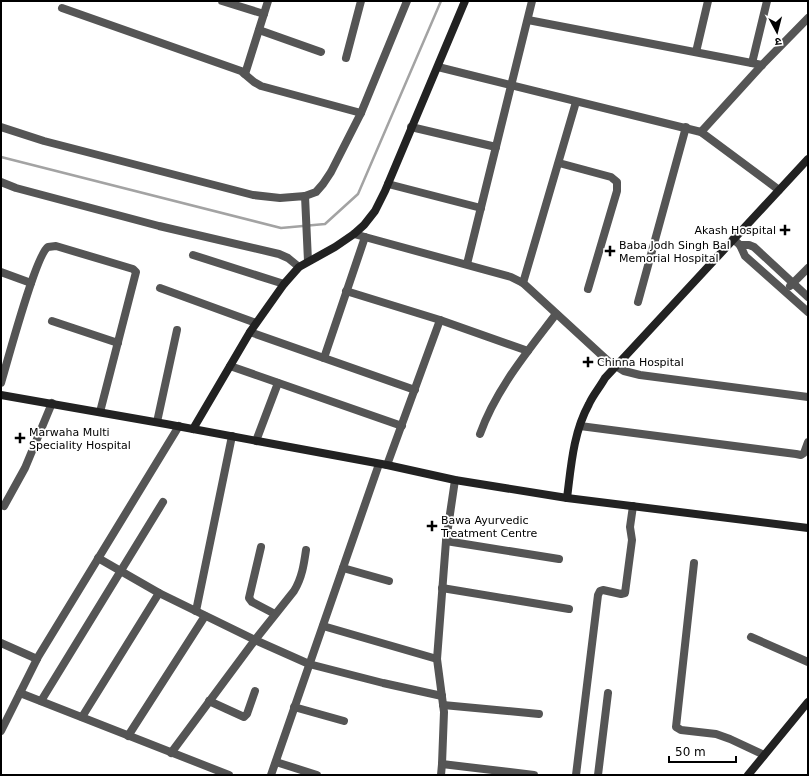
<svg xmlns="http://www.w3.org/2000/svg" width="809" height="776" viewBox="0 0 809 776" font-family="'DejaVu Sans','Noto Sans Devanagari',sans-serif">
<style>
.lines{fill:none;stroke-linecap:round;stroke-linejoin:round}
.stream{stroke:#a3a3a3;stroke-width:2.5}
.street{stroke:#555;stroke-width:8}
.secondary{stroke:#222;stroke-width:8}
.poi-dot{fill:#000;stroke:#fff;stroke-width:1.5}
.labels{text-anchor:middle;stroke-width:3.5;stroke-linejoin:round;paint-order:stroke}
.poi-label{font-size:11px;fill:#000;stroke:#fff;text-anchor:start}
</style>
<rect width="100%" height="100%" fill="#fff"/>
<g class="lines">
<!-- stream -->
<polyline class="stream" points="1,157 281,228 325,224 358,194 441,1"/>
<!-- street -->
<g class="street">
<polyline points="222,1 264,14"/>
<polyline points="62,8 241,71 254,82 261,86 361,113"/>
<polyline points="528,20 762,65"/>
<polyline points="259,30 321,52"/>
<polyline points="696,52 708,1"/>
<polyline points="346,58 361,1"/>
<polyline points="752,63 767,1"/>
<polyline points="438,67 701,132 779,190"/>
<polyline points="245,74 268,1"/>
<polyline points="1,127 44,141 253,195 280,198 305,196 308,261"/>
<polyline points="411,127 496,147"/>
<polyline points="701,132 762,65 808,18"/>
<polyline points="559,163 611,177 617,182 617,191 588,289"/>
<polyline points="1,182 16,188 159,226 279,254 288,258 299,267"/>
<polyline points="388,184 481,208"/>
<polyline points="305,196 316,192 323,184 331,172 361,113 407,1"/>
<polyline points="354,234 511,277 523,283 534,293 608,361 624,371 640,375 808,397"/>
<polyline points="733,239 740,245 745,256 808,312"/>
<polyline points="740,245 749,245 754,247 808,297"/>
<polyline points="193,255 284,284"/>
<polyline points="467,264 532,1"/>
<polyline points="1,272 31,283"/>
<polyline points="523,283 576,102"/>
<polyline points="790,286 808,268"/>
<polyline points="160,288 256,323"/>
<polyline points="346,291 440,320 528,351"/>
<polyline points="638,302 686,127"/>
<polyline points="52,321 118,343"/>
<polyline points="250,332 415,390"/>
<polyline points="324,358 365,237"/>
<polyline points="230,366 402,426"/>
<path d="M1 383C7 363 36 254 48 247L56 246 133 269 136 272 100 412"/>
<polyline points="157,422 177,330"/>
<polyline points="580,426 796,454 801,455 804,453 808,442"/>
<path d="M480 434C496 389 528 351 556 314"/>
<polyline points="256,441 278,383"/>
<polyline points="387,465 440,320"/>
<polyline points="4,506 25,468 52,403"/>
<polyline points="446,541 559,559"/>
<polyline points="261,547 249,598 252,602 275,614"/>
<polyline points="98,558 159,593 255,640 309,664 383,683 442,696"/>
<polyline points="694,563 676,727 681,730 716,734 730,739 764,755"/>
<polyline points="343,568 389,581"/>
<polyline points="442,588 569,609"/>
<polyline points="196,611 232,436"/>
<polyline points="323,626 437,659"/>
<polyline points="751,637 808,662"/>
<polyline points="1,643 37,659"/>
<polyline points="20,693 229,775"/>
<polyline points="41,701 163,502"/>
<polyline points="209,701 244,717 247,714 255,691"/>
<polyline points="443,705 539,714"/>
<polyline points="294,707 344,721"/>
<polyline points="82,717 159,593"/>
<polyline points="1,731 38,657 179,426"/>
<polyline points="128,736 205,616"/>
<path d="M171 753 255 640 294 591C302 578 304 564 306 550"/>
<polyline points="276,762 317,775"/>
<polyline points="442,764 534,775"/>
<polyline points="271,775 379,464"/>
<polyline points="441,775 442,764 444,712 437,659 446,541 455,480"/>
<polyline points="576,775 598,595 600,591 603,590 621,594 625,593 632,540 630,527 633,506"/>
<polyline points="598,775 608,693"/>
</g>
<!-- secondary -->
<g class="secondary">
<polyline points="1,395 166,424 387,465 455,480 567,498 808,528"/>
<polyline points="193,429 250,332 284,284 299,267 335,247 354,234 364,225 375,211 385,191 465,1"/>
<path d="M567 498C571 467 573 433 589 404 593 395 600 387 605 378L808 159"/>
<polyline points="748,775 808,702"/>
</g>
</g>
<!-- markers -->
<g class="poi-dot">
<path d="M783 224h4v4h4v4h-4v4h-4v-4h-4v-4h4z"/>
<path d="M608 245h4v4h4v4h-4v4h-4v-4h-4v-4h4z"/>
<path d="M586 356h4v4h4v4h-4v4h-4v-4h-4v-4h4z"/>
<path d="M18 432h4v4h4v4h-4v4h-4v-4h-4v-4h4z"/>
<path d="M430 520h4v4h4v4h-4v4h-4v-4h-4v-4h4z"/>
</g>
<g class="labels">
<!-- poi labels -->
<g class="poi-label">
<text x="776" y="234" text-anchor="end">Akash Hospital</text>
<text x="619" y="249">Baba Jodh Singh Bal<tspan x="619" dy="13">Memorial Hospital</tspan></text>
<text x="597" y="366">Chinna Hospital</text>
<text x="29" y="436">Marwaha Multi<tspan x="29" dy="13">Speciality Hospital</tspan></text>
<text x="441" y="524">Bawa Ayurvedic<tspan x="441" dy="13">Treatment Centre</tspan></text>
</g>
</g>
<!-- border -->
<rect width="809" height="776" fill="none" stroke="#000000" stroke-width="4"/>
<!-- north arrow -->
<g transform="translate(777 32) rotate(173)" stroke="#ffffff" stroke-width="3" paint-order="stroke">
<path d="M0-3L7 15L0 10L-7 15Z" fill="#000000"/>
<text y="-6" font-size="11" font-weight="bold" text-anchor="middle" fill="#000000">उ</text>
</g>
<!-- scale -->
<path d="M669 756v6h67v-6" fill="none" stroke="#000000" stroke-width="2"/>
<text x="675" y="756" font-size="12" fill="#000000" stroke="#ffffff" stroke-width="3" paint-order="stroke">50 m</text>
</svg>
